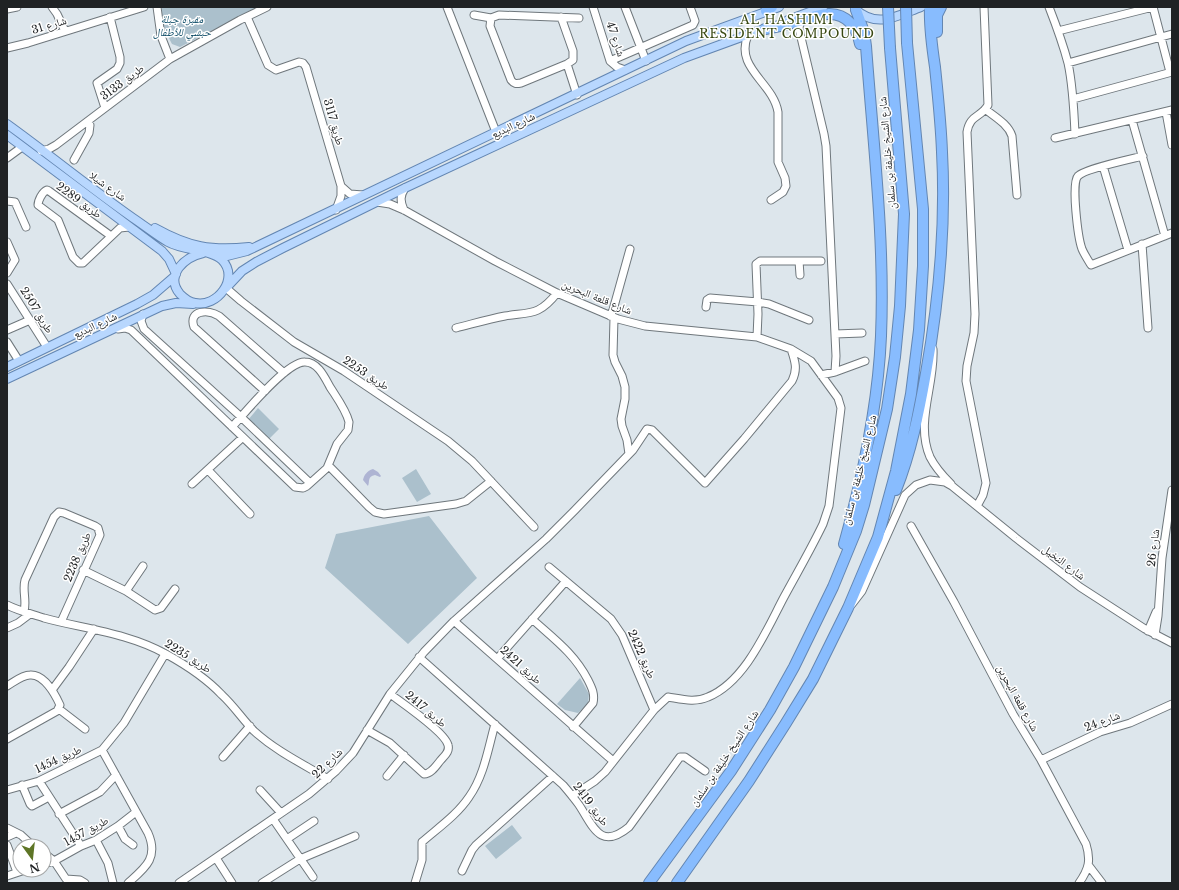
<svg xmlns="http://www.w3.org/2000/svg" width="1179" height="890" font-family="'Libre Baskerville','Noto Naskh Arabic',serif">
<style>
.green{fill:#abc0cc}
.water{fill:#aeb4d3}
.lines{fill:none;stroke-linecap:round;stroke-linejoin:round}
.minor-casing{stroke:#6f777c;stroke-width:9}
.major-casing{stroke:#6386b2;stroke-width:10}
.highway-casing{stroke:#6386b2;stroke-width:12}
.minor{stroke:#fff;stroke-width:7}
.major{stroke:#b8d7fe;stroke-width:8}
.highway{stroke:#88bcfe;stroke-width:10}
.highway-bridge-casing{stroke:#6386b2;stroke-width:12;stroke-linecap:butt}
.highway-bridge{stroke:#88bcfe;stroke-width:10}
.labels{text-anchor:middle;stroke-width:3;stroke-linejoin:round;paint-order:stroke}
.park-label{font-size:11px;font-style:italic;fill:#0f4d68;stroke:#fff}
.street-label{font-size:11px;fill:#1f2224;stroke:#fff}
.neighbourhood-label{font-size:12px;letter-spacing:1px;fill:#384811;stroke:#fff}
</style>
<rect width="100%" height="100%" fill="#dde6ec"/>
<path class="green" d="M162,7H255V9L180,47L172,44C166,32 160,21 162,7Z
M258,408L279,429L269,439L248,420Z
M416,469L431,494L417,502L402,478Z
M429,516L477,578L408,644L325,568L336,534Z
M580,678L589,694L588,704L578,713L565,710L557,704Z
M512,825L522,838L496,859L485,846Z"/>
<path class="water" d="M373,469L378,472L381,476L380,477L375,475C367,477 370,481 368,486L363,480C364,475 367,471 373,469Z"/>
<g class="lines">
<g class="minor-casing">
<path id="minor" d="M52,7L57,14L65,31
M157,7L161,36L170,59
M447,7L496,132
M593,7L610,61L617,67L625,70
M625,7L646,61
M1049,7C1056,25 1063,44 1068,63C1073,86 1074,110 1075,134
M1153,7L1170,72
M7,9L17,7
M474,15L491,18
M247,17L268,65L276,70L299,62L303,63L306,67L341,186L350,194L363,195
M561,17L573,51V60L567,64L521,83C516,84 514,84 511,80L490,26L491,18L499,15L579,18
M800,21L799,29L824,134L826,146L836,356L835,372
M1058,31L1153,7
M748,35C734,68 773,82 778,112V162L785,178L786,186L783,192L771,200
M7,48L28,43L144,7
M610,61L693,25L695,21L690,7
M1068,63L1172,34
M567,64L577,95
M1073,99L1172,72
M105,108L97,83L117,69L120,63V57L110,17
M985,109C995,117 1008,124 1012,136L1017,195
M1166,112L1172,145
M1132,120L1165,236
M1055,138L1172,110
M41,151L49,149L56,145L170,59L240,20L267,7
M1143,156C1131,159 1084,169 1078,176C1071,183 1078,238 1082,249C1084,254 1088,260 1091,265L1172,233
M7,158L22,147
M74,160L89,133L90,125L87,122
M1103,166L1128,250
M7,201L15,202L26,227
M377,202L390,204L404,210L495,261L557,293L618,319L645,326L757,337L791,349L811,361L838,398L841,408L829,506L823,524C811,549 797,573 784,597C766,631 745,682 708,697C695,703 681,699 668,697L654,710L605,772L595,781L572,796
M336,210L341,196V187
M404,210C400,201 400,196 405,188
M111,236L49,191L47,190C42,192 38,201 38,205L58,220L73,257L79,263H83L120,228L129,227
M7,242L15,260L7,273
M1142,244L1148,328
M799,261L800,275
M7,284L47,347
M226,288L241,301L294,342L344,371L448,441L472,461L534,527
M706,307L707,300L710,298L758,302L769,304L809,320
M143,314L141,321L144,329L240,416L310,483
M610,316L613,310L630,249
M614,318L613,355L615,362L622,376L625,387V399L621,419L622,426L627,440L629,454
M456,328C472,324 489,319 505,316C530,312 539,316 557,293
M118,329L125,328L131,330L295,487L303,488L307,486L327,468L337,444L348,430L349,422C346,410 337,398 330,387C325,378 318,362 305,362C287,361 245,413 232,427
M7,330L30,320
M835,334L862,333
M757,337L758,314L756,264L760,261H821
M7,342L19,361
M933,349C935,385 915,422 930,457C935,467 943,476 951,484
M821,375L835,372L865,361
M265,391L194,327C188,310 208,309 219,316L284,373
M329,466L369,507L375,512L384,514L456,504L466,501L491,481
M208,470L250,514
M192,484L242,438
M977,506L983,495L986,483L966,381L967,366L974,333L975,314L967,132C970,114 981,118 988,105L984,7
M911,526L954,602L1013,714L1041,760L1086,844C1091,860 1089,869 1079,883
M549,567L611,619L622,635L654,710
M83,570L126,591L155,610L161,608L175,589
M126,591L143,566
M852,604L862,591L905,495L916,485L930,480L945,482L952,486L1016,538L1080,587L1145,629L1172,643
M7,605C19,611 32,614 44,618C85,629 128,633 166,654C186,665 206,678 222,695C234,706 243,720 254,731C276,751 303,764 328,779
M24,611C27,601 22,590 25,580L54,517L59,512L64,513L95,526L98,528L100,535L61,622
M532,619C554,639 574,653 588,680C592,688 595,694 593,703L573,727
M454,621L613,761
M7,628L18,623L30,614
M1148,631L1156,612
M1155,635L1158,616L1162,558L1172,490
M419,657L563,785C569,792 574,798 579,805C593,826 600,851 629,827L680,757H685L705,771
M497,659L566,581
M7,686C14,682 22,675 30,675C44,674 55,694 60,705L57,711L7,739
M52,690L69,667L94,629
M59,709L85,729
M367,730L390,743L424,774C431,774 436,766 440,761C444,756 450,752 448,745C445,732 402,703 390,694
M102,750L148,833C159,858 145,868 128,883
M223,757L250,726
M1041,760L1100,732L1130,723L1172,704
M387,776L404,755
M39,781L81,846
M22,785L30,804L32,806L49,797
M7,790L39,781L102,750L124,723L165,654
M260,790L281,813
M59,814L100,792L116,775
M273,819L313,877
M118,826L125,839L133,845
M7,828L21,835L33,846
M7,837L16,833
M287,839L314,821
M96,840L108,863L113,883
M7,845L17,872
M44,853L54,861L66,879L80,880L85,883
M216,858L232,883
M44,864L54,861L81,846L96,840L118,826L136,812
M1089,866L1102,883
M462,871L472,850L476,845L553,776
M7,876L25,870
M179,883L309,794L336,771L353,753L390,694L424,652L454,621L546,539L575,510L633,450L647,429L652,430L705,483L744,439L792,381C798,369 795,361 791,349
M262,883L300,859L355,836
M415,883L422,860V842C438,828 457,815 469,797C484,776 488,749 495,724"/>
</g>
<g class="major-casing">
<path id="major" d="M855,9C877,29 897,16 921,7
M788,20L823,7
M7,124C50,155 90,188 133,218C145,226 156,235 168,242C184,251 211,249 222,260C240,278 217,308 195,303C189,302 184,298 180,294C164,275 185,257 203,253
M7,135L162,251L169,259L176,274
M155,228C189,247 211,251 249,247
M216,255L227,256L247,251L686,41L779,7
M226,288L242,271L256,262L283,248L405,188L684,58L769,27
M7,367L137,304L153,295L175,276
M7,379L162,306L176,303L193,304"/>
</g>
<g class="highway-casing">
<path id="highway" d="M766,11L772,7
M765,29C775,27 786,25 795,22C806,20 817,14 828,14C847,13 857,28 860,44
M937,32V15L941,7
M896,490C911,452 919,413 926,373C939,300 946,226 942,152C941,124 938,96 935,67C932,47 929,27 930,7
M844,544C863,476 878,407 881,336C885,240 873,142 866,46L864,32L856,10
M649,883L731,771L770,710L794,667L833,587L856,531L864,505L887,409L895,357L900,306L904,214L890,48
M677,883L749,781L786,723L813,679L848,608L878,537L896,471L911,394L919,330L923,266V209L907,43"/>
</g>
<use href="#minor" class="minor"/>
<use href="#major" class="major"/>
<use href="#highway" class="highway"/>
<g class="highway-bridge-casing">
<path id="highway-bridge" d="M888,7L890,48
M906,7L907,43"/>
</g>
<use href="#highway-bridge" class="highway-bridge"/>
</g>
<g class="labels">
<g class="park-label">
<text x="182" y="23">مقبرة جبلة<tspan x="182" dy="13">حبشي للأطفال</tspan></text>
</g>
<g class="street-label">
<text transform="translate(49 25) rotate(-17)" y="4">شارع 31</text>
<text transform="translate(616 39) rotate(71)" y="4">شارع 47</text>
<text transform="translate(122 82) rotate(-37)" y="4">طريق 3133</text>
<text transform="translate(334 122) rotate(74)" y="4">طريق 3117</text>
<text transform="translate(513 125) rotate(-25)" y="4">شارع البديع</text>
<text transform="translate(887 153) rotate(-95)" y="4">شارع الشيخ خليفة بن سلمان</text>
<text transform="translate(108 186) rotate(36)" y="4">شارع شيلا</text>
<text transform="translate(79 200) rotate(36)" y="4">طريق 2289</text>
<text transform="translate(597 297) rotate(22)" y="4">شارع قلعة البحرين</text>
<text transform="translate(37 310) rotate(58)" y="4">طريق 2507</text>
<text transform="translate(95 325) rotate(-25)" y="4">شارع البديع</text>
<text transform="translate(366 373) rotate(33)" y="4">طريق 2253</text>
<text transform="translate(859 470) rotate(-76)" y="4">شارع الشيخ خليفة بن سلمان</text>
<text transform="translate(1153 548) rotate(-83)" y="4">شارع 26</text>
<text transform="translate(77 557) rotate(-67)" y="4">طريق 2238</text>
<text transform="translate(1064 562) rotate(37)" y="4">شارع النخيل</text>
<text transform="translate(642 654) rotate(66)" y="4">طريق 2422</text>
<text transform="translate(188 656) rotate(32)" y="4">طريق 2235</text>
<text transform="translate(521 665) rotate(42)" y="4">طريق 2421</text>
<text transform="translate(1018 698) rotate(61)" y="4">شارع قلعة البحرين</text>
<text transform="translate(426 709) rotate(40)" y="4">طريق 2417</text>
<text transform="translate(1102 721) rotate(-21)" y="4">شارع 24</text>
<text transform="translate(724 758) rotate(-56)" y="4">شارع الشيخ خليفة بن سلمان</text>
<text transform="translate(58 759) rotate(-25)" y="4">طريق 1454</text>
<text transform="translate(327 763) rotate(-45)" y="4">شارع 22</text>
<text transform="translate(591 804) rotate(53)" y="4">طريق 2419</text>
<text transform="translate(86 831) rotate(-29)" y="4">طريق 1457</text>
</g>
<g class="neighbourhood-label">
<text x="787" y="24">AL HASHIMI<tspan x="787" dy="14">RESIDENT COMPOUND</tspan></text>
</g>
</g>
<rect width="1179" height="890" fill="none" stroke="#1f2224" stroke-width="16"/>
<g transform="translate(32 858) rotate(165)"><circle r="19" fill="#ffffff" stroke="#a5a7a7"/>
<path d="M0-3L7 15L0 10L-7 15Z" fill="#5e7526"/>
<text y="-6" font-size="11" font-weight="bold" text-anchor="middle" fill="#1f2224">N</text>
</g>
</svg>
